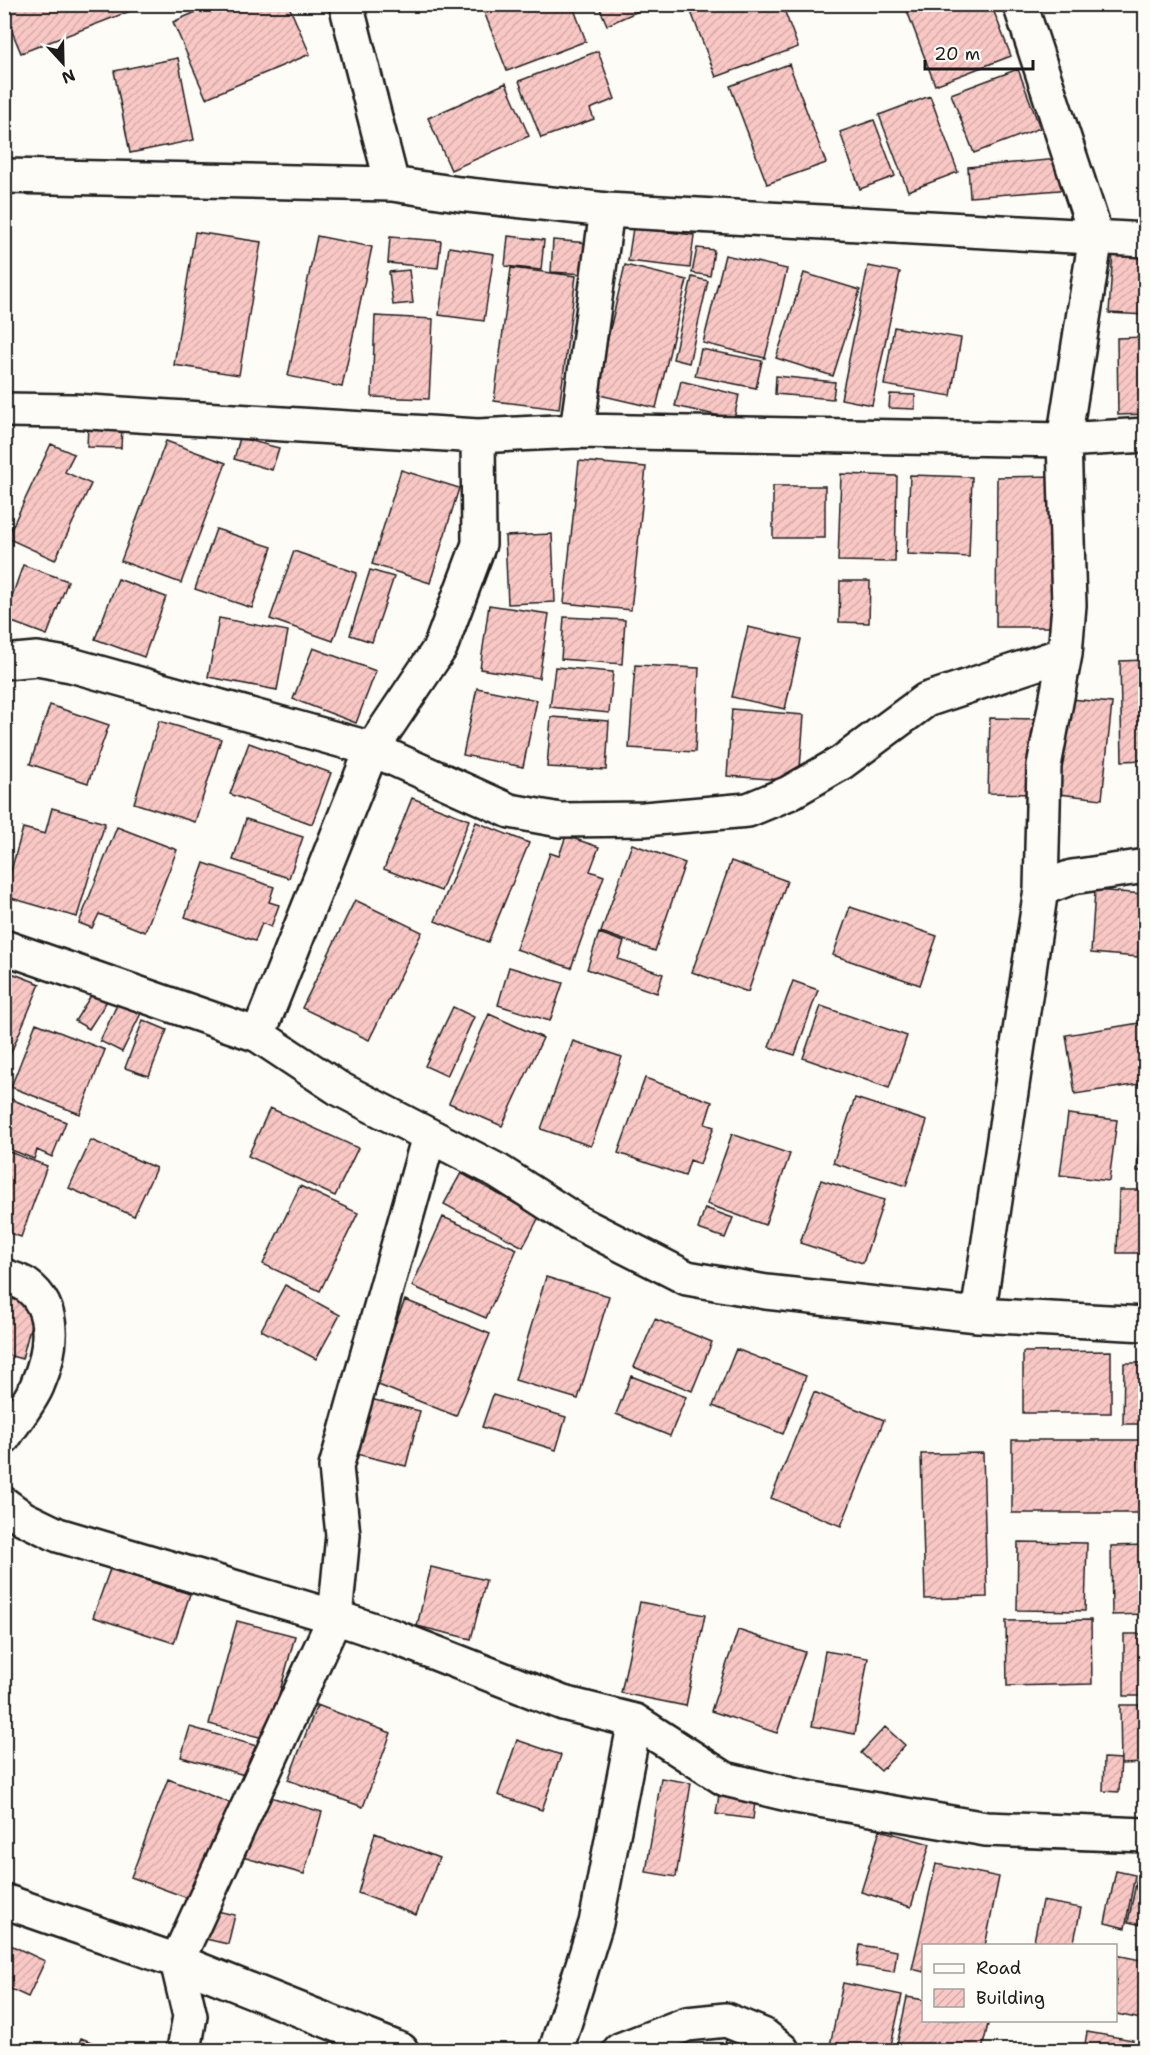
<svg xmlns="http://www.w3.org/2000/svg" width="1150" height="2055" font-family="'Shantell Sans',sans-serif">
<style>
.building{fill:url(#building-hatch);stroke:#1c1c1c;stroke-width:1.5}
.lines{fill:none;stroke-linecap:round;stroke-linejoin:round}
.minor-casing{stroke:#1c1c1c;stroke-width:38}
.minor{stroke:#fdfcf7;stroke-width:33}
</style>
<defs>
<pattern id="building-hatch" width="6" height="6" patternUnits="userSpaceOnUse" patternTransform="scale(1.5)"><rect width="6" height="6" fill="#f9c8c5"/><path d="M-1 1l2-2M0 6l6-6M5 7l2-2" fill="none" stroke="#d5aba9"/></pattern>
</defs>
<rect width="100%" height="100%" fill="#fdfcf7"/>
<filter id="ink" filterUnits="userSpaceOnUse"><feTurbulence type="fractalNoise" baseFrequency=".0167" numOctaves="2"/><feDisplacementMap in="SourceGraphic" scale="12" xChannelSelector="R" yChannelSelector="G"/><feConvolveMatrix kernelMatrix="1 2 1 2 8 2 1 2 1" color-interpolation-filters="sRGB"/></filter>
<g filter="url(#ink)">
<path class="building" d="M4,4H146V5L21,53L4,12Z
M214,4H288L310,54L206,98L173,22Z
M481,4H572L586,41L507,71Z
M598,4H654L607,25Z
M702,4H782L798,47L716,77L690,9Z
M914,4H991L1011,56L935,85L906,8Z
M598,51L615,99L590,109L594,119L541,138L519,81Z
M178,58L194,140L130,153L114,71Z
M789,64L826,163L767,184L730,86Z
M1018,69L1040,128L974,153L951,94Z
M506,83L529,136L451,170L428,118Z
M930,96L958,172L908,191L879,115Z
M874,120L895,176L860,189L840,132Z
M1070,158L1072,189L970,197L968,167Z
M633,228L694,235L690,268L628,261Z
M195,232L261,242L239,375L174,365Z
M317,236L372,247L342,387L288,376Z
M508,236L544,240L541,270L505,266Z
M390,237L441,241L438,268L388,263Z
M553,240L589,243L586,274L551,272Z
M449,247L494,254L484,321L439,315Z
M697,248L714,250L710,276L692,273Z
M1113,250L1146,251V315L1109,313Z
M725,255L787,269L765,358L703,343Z
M625,265L687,280L656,408L595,394Z
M868,266L900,272L872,405L841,399Z
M511,268L576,276L559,409L494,401Z
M409,270L413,303L393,305L389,272Z
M804,273L860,290L833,376L776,358Z
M692,277L708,281L689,363L673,359Z
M375,316L433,319L429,399L372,397Z
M894,327L961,338L951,396L884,385Z
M1146,337V414L1118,415L1117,338Z
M701,349L762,361L756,388L695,376Z
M776,376L835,382L833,399L775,394Z
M681,381L739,395L734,419L675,406Z
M890,394L915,395V409L889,408Z
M88,425L122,426L121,448L87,447Z
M240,438L279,448L272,470L234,459Z
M166,441L226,463L181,583L121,561Z
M51,444L74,454L65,472L91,484L55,560L7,538Z
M579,461L646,467L631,610L564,603Z
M401,470L459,488L430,583L372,564Z
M841,474L897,476L895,562L838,561Z
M910,475L972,477L969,557L907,554Z
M1061,476L1060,627H996L997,477Z
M773,486H825V538H773Z
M216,529L272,547L252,608L195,589Z
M552,534L555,602L508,604L505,536Z
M294,551L357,573L333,641L270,619Z
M23,565L68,581L47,635L4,619Z
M370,570L394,577L372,642L350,635Z
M118,579L166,597L144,657L95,639Z
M840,581H870L869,623L839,622Z
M489,605L549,614L539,678L480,669Z
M564,617L625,620L622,664L561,659Z
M219,618L288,631L277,690L208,677Z
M748,627L801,639L785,709L732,697Z
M313,648L376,671L356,723L293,699Z
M1146,660V760L1122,761L1120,661Z
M635,665L699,668L695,752L629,748Z
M555,667L613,672L609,713L550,707Z
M477,688L537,700L523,767L463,755Z
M1060,698L1112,703L1102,799L1050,793Z
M50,705L109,725L88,783L30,764Z
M732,709L804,715L799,781L727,776Z
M551,717L609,721L606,770L547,767Z
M990,718L1039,719L1037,794L988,793Z
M159,721L221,739L195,822L134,803Z
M249,743L331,773L312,824L230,794Z
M412,798L469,820L441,891L384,869Z
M52,808L105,823L77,917L4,896L23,828L45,834Z
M246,819L303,837L289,878L233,860Z
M476,822L529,843L488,942L435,921Z
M117,827L177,850L145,932L99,914L92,928L79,923Z
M566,836L599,847L590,871L604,876L571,968L516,949L550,853L559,856Z
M632,844L685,863L655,951L601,932Z
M731,861L787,881L748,992L692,972Z
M204,863L274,887L269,902L279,905L271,927L262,923L255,941L185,917Z
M1095,890L1143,894L1138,957L1091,953Z
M355,900L422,932L369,1040L302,1008Z
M850,907L937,936L920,985L833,955Z
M599,933L624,942L618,959L663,974L657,993L587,969Z
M509,967L563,983L550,1021L498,1005Z
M4,970L40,984L4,1069Z
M793,981L818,990L795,1055L769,1047Z
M93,992L107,1001L89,1029L75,1021Z
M123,992L146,1003L122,1052L100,1041Z
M821,1006L907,1036L889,1088L803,1058Z
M453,1007L474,1017L447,1076L425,1066Z
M489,1014L543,1038L502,1126L449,1103Z
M143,1020L167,1030L149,1076L125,1068Z
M1146,1022V1083L1075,1094L1066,1035Z
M36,1023L105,1050L80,1114L11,1087Z
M573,1041L622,1057L591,1146L541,1129Z
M645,1078L712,1102L705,1124L714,1127L700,1164L690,1160L685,1176L618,1153Z
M4,1096L66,1122L52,1157L37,1150L34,1159L4,1147Z
M855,1098L927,1121L906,1186L833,1163Z
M270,1108L358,1148L335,1196L248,1156Z
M1068,1114L1117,1120L1109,1181L1060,1175Z
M1140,1114H1146V1171H1137Z
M732,1134L790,1154L765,1225L707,1204Z
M91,1140L156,1168L134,1216L69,1188Z
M4,1150L47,1166L21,1237L4,1231Z
M461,1173L539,1217L523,1247L444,1204Z
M821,1180L884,1200L863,1263L800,1243Z
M300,1186L358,1213L320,1291L263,1264Z
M1119,1190H1146V1253H1117Z
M705,1208L733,1218L725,1238L698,1229Z
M443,1217L517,1249L486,1318L412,1286Z
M546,1277L609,1296L578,1399L515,1380Z
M285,1285L340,1315L316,1359L261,1330Z
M4,1297L36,1305L22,1359L4,1354Z
M405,1300L490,1334L456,1416L371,1382Z
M655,1319L712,1342L692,1391L634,1367Z
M736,1349L806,1376L783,1434L713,1406Z
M1111,1351V1413H1023V1352Z
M1124,1363H1146V1424H1123Z
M631,1376L686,1397L670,1436L616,1414Z
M814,1392L884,1420L841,1526L771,1498Z
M493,1395L566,1417L556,1450L482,1427Z
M362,1397L420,1411L406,1466L348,1452Z
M1012,1440H1146V1513H1012Z
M983,1453L987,1597L925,1599L921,1454Z
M1018,1542L1087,1543L1085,1611L1017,1610Z
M1146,1545V1614L1112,1615L1111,1546Z
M431,1567L486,1580L471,1639L417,1626Z
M110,1569L190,1594L174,1643L93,1617Z
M640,1602L705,1615L686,1706L621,1693Z
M1091,1620L1092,1684L1007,1686L1006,1621Z
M237,1621L295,1636L267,1739L209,1724Z
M738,1630L805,1652L777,1733L711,1711Z
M1124,1634H1146V1696H1124Z
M825,1651L868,1658L855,1734L812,1726Z
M317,1705L391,1733L363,1807L288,1780Z
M1120,1705H1146V1763L1121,1764Z
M190,1727L264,1748L255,1778L181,1757Z
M885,1727L905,1745L881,1771L861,1753Z
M517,1740L561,1755L542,1810L498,1795Z
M1104,1758L1121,1759L1119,1792L1103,1791Z
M661,1778L691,1783L676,1877L646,1872Z
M168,1779L230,1803L193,1900L131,1877Z
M720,1788L756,1793L753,1819L716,1814Z
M260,1794L322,1812L304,1874L242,1857Z
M880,1830L930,1844L911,1907L861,1892Z
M375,1833L439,1858L416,1915L358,1893Z
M936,1864L999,1877L985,1946H924V1972L912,1969Z
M1139,1869L1146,1871V1926L1128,1922Z
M1116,1871L1135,1875L1125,1928L1105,1923Z
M1042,1901L1081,1908L1073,1946H1033Z
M208,1909L235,1915L228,1944L201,1938Z
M4,1942L45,1961L28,1997L4,1986Z
M860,1945L897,1951L894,1972L857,1966Z
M1116,1955L1146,1961V2020L1116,2014Z
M843,1983L902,1995L890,2050H829Z
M907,1997L924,2000V2020H989L982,2050H896Z
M1087,2032L1133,2040L1131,2050H1084Z
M81,2038L101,2046L99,2050H76Z
M726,2040L771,2050H723Z"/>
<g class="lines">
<g class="minor-casing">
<path id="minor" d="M346,4L392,184
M4,176L392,184L459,194L607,210L1146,240
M4,410L73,411L478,436L577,431L1064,440L1146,435
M577,431L607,210
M4,662L37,659L71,665L372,749L510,811L560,820L644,819L748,810L789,793L841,763L926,700L1065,654
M1041,889L1072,877L1146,866
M4,947L258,1035L338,1088L498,1171L579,1223L687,1278L766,1292L978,1315L1146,1324
M258,1035L372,749L440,648L479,544L478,436
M4,1276C11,1279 20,1281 26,1285C59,1308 51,1354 37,1386C29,1404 15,1420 4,1437
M978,1315L1041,889L1044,766L1065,654L1069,605L1064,440L1096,236L1020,4
M4,1504L23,1518L58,1535L335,1617L397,1638L563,1703L635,1721L725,1779L796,1796L986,1829L1146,1835
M4,1901L177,1961L401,2050
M184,2050L190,2016L177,1961L335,1617L343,1535L336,1467L429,1136
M556,2050L596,1923L635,1721
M620,2050L687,2024L726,2020L763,2035L782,2050"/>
</g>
<use href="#minor" class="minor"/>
</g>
</g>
<rect width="1150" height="2055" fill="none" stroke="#fdfcf7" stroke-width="24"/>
<rect x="12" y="12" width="1126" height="2031" fill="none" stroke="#1c1c1c" stroke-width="2" filter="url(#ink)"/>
<rect x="922" y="1944" width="195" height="78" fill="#fdfcf7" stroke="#a3a29f" stroke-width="1.5"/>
<rect x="934" y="1964" width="30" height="9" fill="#fdfcf7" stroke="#a3a29f" stroke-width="1.5"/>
<text x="976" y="1974" font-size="18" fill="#1c1c1c">Road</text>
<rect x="934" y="1989" width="30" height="18" fill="url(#building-hatch)" stroke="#a3a29f" stroke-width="1.5"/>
<text x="976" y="2004" font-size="18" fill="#1c1c1c">Building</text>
<g transform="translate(63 63) rotate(158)" stroke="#fdfcf7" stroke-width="4.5" paint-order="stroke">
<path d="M0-4.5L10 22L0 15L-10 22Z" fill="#1c1c1c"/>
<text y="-9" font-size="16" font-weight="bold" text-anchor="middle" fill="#1c1c1c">N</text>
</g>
<path d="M925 60v9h108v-9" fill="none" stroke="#1c1c1c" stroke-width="3"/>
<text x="934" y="60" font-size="18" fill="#1c1c1c" stroke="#fdfcf7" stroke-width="4.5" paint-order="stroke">20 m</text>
</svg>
